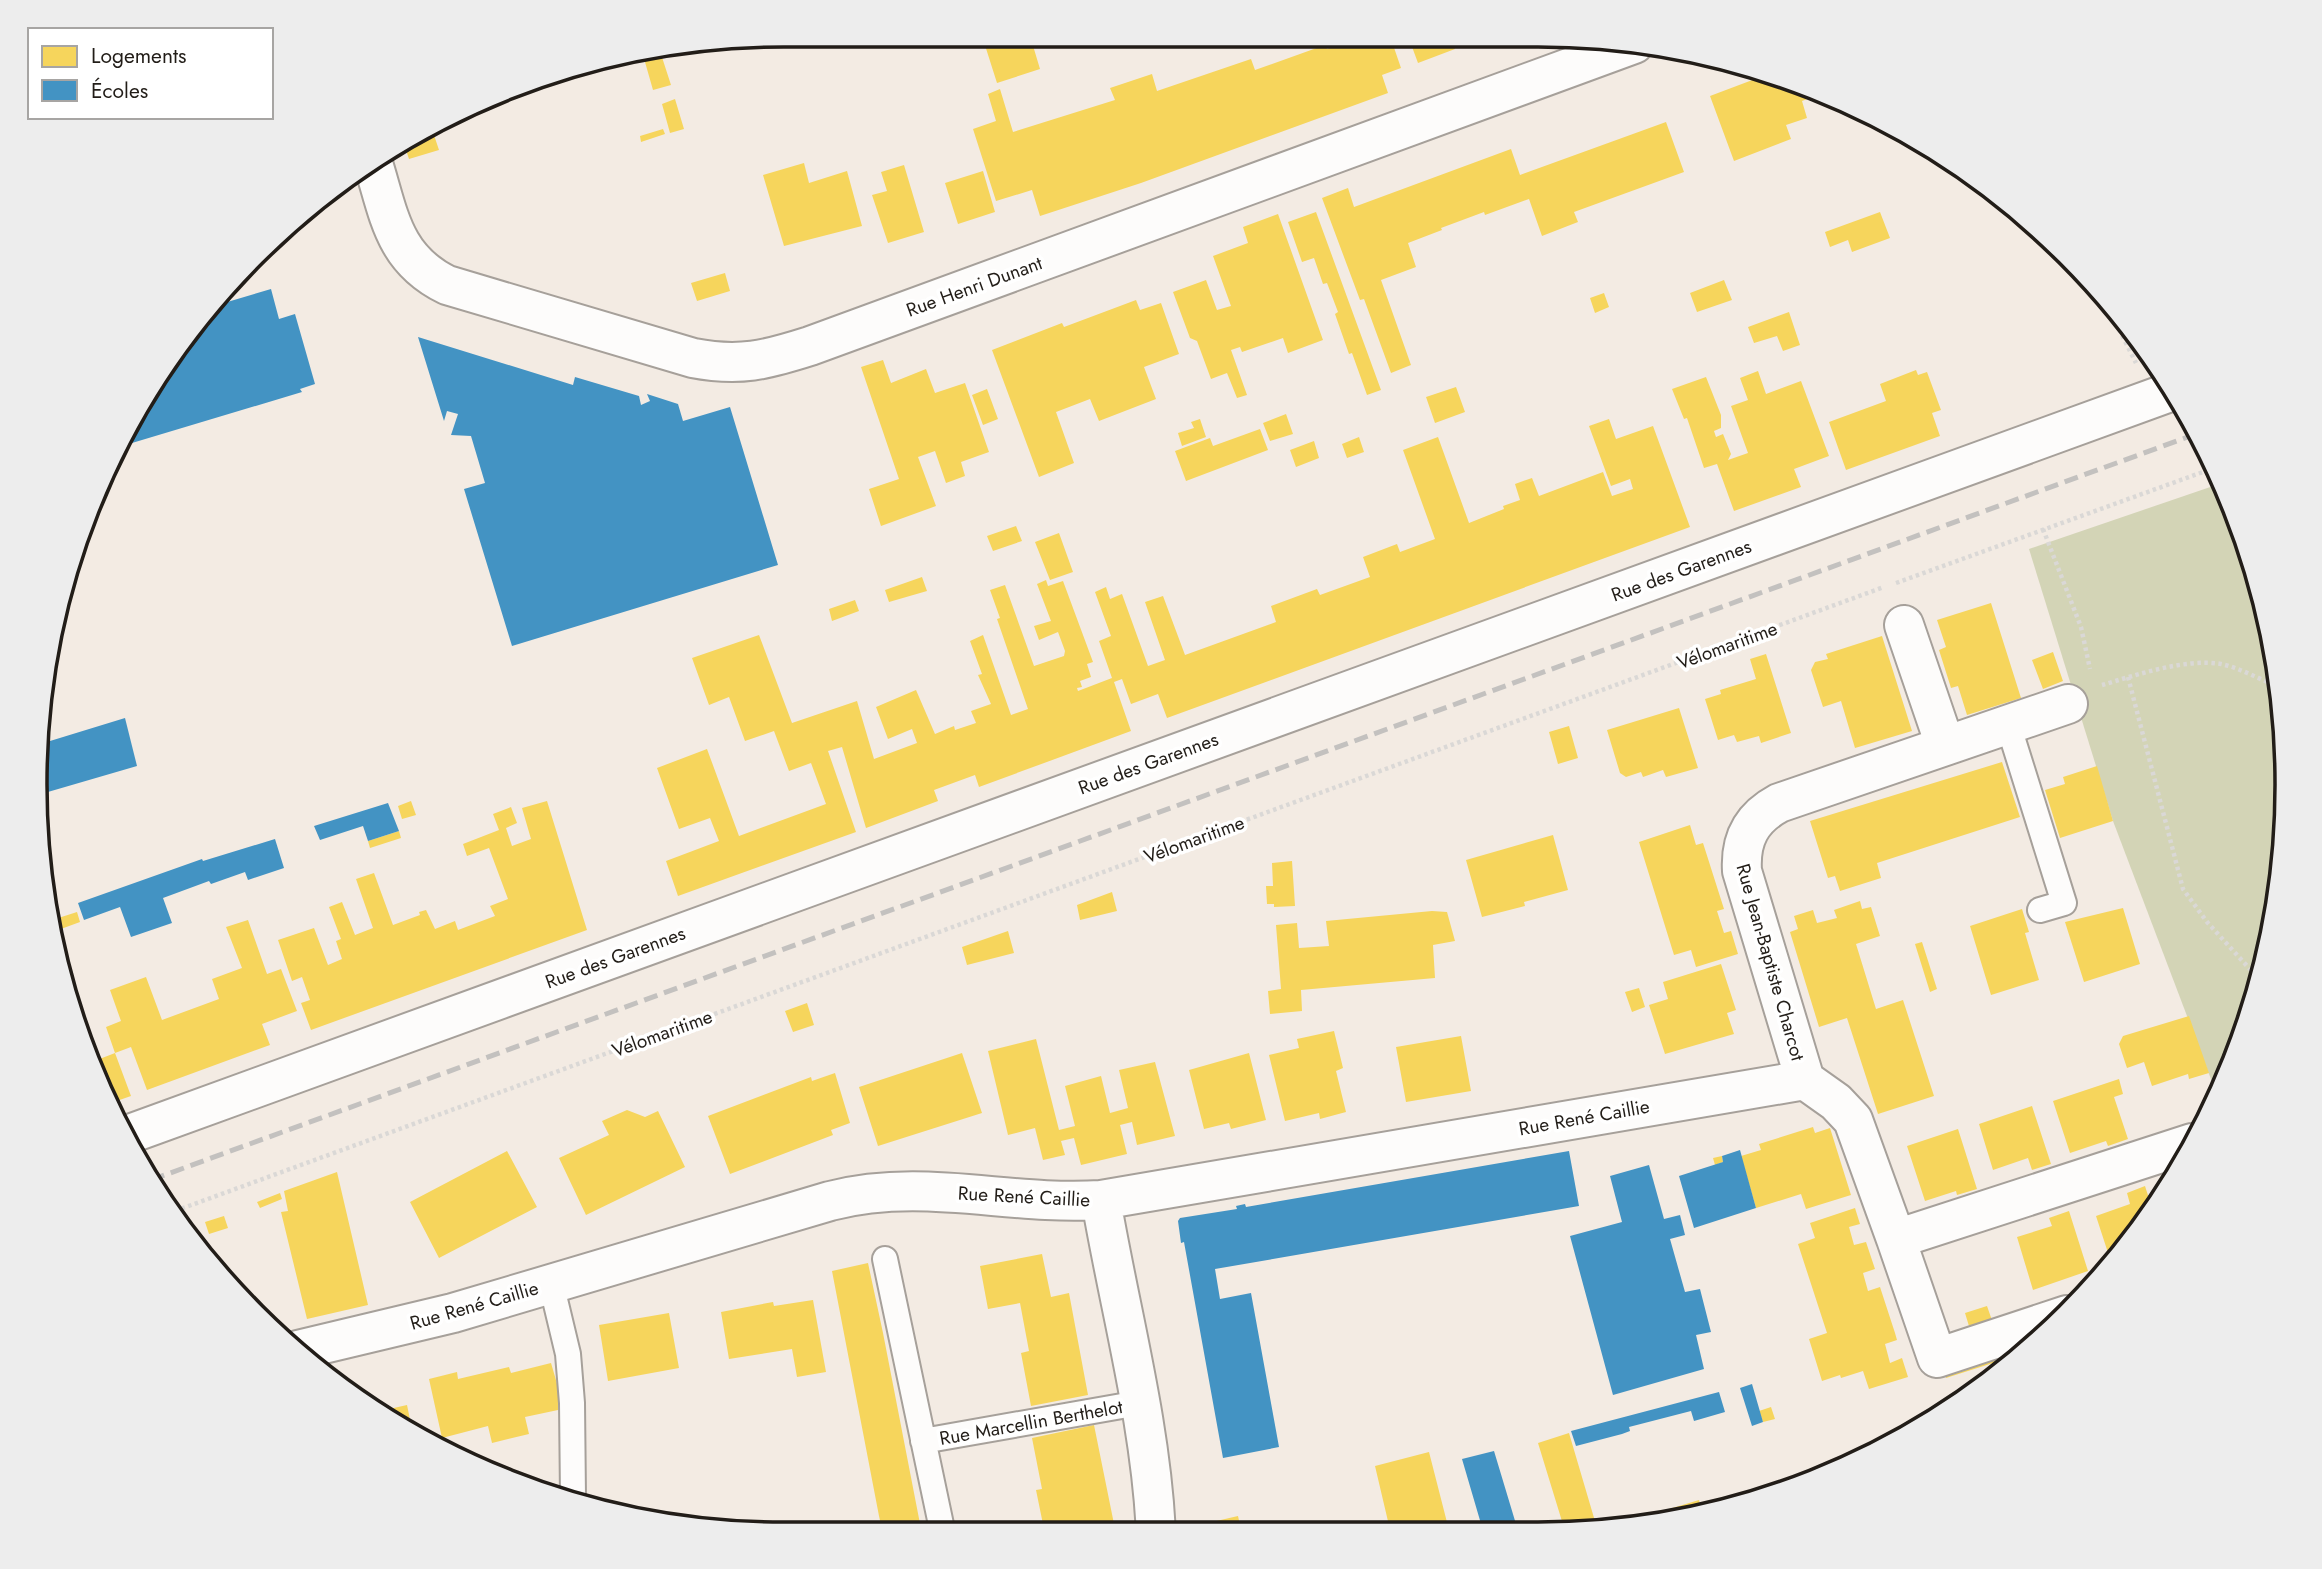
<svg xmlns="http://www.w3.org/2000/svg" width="2322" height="1569" font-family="Jost,sans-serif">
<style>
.green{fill:#d3d4b6}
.homes{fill:#f6d55c}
.schools{fill:#4393c3}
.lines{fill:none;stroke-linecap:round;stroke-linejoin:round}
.service-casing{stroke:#a6a09a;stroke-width:28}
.minor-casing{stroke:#a6a09a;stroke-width:42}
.path{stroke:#dad8d6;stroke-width:4.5;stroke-dasharray:3.5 3.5;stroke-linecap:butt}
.service{stroke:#fdfcfb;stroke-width:24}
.minor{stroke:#fdfcfb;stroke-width:38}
.rail{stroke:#c3c1bf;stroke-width:5;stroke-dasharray:14 7;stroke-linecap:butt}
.labels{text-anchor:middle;stroke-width:7;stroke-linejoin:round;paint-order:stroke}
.street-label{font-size:19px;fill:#221d18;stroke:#fff}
.rim{fill:none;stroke:#221d18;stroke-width:3.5}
</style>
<rect width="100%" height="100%" fill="#f3ebe3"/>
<path class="green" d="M2222,483L2230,497L2273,638L2287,784L2273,930L2230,1071L2217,1095L2113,821L2029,549Z"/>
<path class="homes" d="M1350,36H1390L1401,68L1382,75L1388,93L1141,183L1040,216L1032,190L996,201L973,129L996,121L988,94L1000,89L1013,132L1115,100L1110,88L1152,74L1157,91L1251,59L1255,70L1325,45L1327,49L1352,40Z
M1408,36H1451L1455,49L1418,63Z
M983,39H1031L1040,69L997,83Z
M659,48L671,85L653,90L643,55L618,62L616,58Z
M1763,76L1818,95L1802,101L1807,118L1786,125L1791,139L1734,161L1710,96Z
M675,99L684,129L670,133L662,104Z
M1666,122L1684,172L1574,212L1578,222L1542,236L1529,199L1485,215L1484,212L1441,228L1442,230L1408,243L1416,267L1381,280L1411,365L1391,373L1364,299L1360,300L1322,198L1348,188L1354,207L1511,149L1520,175Z
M663,129L665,134L641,142L640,136Z
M434,135L439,150L409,159L404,144Z
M804,163L809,183L847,171L862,226L784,246L763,175Z
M904,165L924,232L888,243L872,195L887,191L881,172Z
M983,171L995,212L958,224L945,183Z
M1316,212L1381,390L1367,395L1352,353L1349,354L1335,314L1338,312L1327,283L1323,284L1314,258L1302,262L1288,222Z
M1880,212L1890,238L1852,252L1848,240L1830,247L1825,232Z
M1278,214L1323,340L1288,353L1283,338L1242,352L1240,347L1231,350L1247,395L1237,398L1227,373L1211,379L1197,341L1190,338L1173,292L1206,280L1217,310L1231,306L1213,256L1248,243L1243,227Z
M725,273L730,291L697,301L691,283Z
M1724,280L1732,300L1697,312L1690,293Z
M1604,293L1609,307L1595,313L1590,298Z
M1136,300L1140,310L1161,303L1179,354L1144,367L1156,399L1099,421L1090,399L1056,412L1074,463L1039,477L992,350L1062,323L1064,327Z
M1789,312L1800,345L1783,351L1777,336L1754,343L1748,327Z
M883,360L891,383L926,369L935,393L965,383L989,452L961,462L965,476L946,483L935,451L918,457L936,506L881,526L869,489L899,479L861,367Z
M1916,370L1918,375L1927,372L1941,410L1932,413L1940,436L1846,470L1829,422L1886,401L1880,384Z
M1758,371L1766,394L1801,381L1829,456L1794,469L1801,487L1734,511L1717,464L1704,468L1687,418L1684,419L1672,389L1706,377L1721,415V428L1714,431L1716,437L1723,434L1731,454L1728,460L1748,453L1731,406L1748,400L1740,378Z
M1456,387L1465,412L1435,423L1426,397Z
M987,389L998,419L983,425L972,395Z
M1286,414L1293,434L1270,441L1263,423Z
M1200,419L1206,437L1182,446L1178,433L1194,428L1191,422Z
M1609,419L1616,439L1653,426L1690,527L1167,718L1158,694L1131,704L1122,679L1114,682L1131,731L979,787L975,775L934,790L938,801L866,828L842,747L828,751L856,832L678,896L666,861L719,841L710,818L679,829L657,768L707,749L739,836L826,804L811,763L789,771L774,731L745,741L729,697L709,705L692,658L759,635L792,723L857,701L874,759L917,743L912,729L888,739L876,707L916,690L935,734L954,726L955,730L976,723L971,711L991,704L978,675L982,674L970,641L983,635L1011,715L1028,709L997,619L1000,618L990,590L1005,585L1034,666L1064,656L1065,651L1058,632L1039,640L1034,626L1051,621L1037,584L1046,580L1048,586L1063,581L1093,662L1087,664L1091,677L1080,681L1082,687L1077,688L1078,691L1112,678L1099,641L1111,636L1095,592L1106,587L1110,599L1122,594L1148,666L1165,660L1145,602L1163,596L1185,655L1276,622L1271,606L1317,589L1320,595L1370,577L1363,557L1397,544L1400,552L1435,539L1403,450L1438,437L1469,523L1504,509L1503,506L1520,500L1515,484L1532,478L1539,496L1603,472L1612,496L1633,489L1630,479L1611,486L1589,426Z
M1260,429L1268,450L1186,481L1175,451L1210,438L1213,446Z
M1359,437L1364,452L1347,458L1342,444Z
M1314,441L1319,458L1296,467L1290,450Z
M1016,526L1022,541L993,551L987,536Z
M1059,533L1073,572L1050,580L1035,542Z
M922,577L927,591L889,602L885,590Z
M855,600L859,611L832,621L829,609Z
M1991,603L2021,698L1967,715L1958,686L1951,688L1939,650L1946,647L1937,620Z
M1882,636L1912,731L1855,748L1841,701L1823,707L1811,670L1815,662L1828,659L1826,654Z
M2053,652L2063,681L2043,689L2032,660Z
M1766,654L1791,733L1761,743L1759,736L1737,742L1734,735L1718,740L1705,699L1721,694L1720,690L1756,679L1750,659Z
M1679,708L1698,768L1666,777L1663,770L1643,777L1641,772L1626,777L1620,773L1607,730Z
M1569,726L1578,758L1558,764L1549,732Z
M2002,762L2020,817L1877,863L1881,878L1840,891L1835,876L1828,878L1810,821Z
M2097,766L2113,821L2060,838L2045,790L2065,784L2063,777Z
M411,801L416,815L402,819L398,806Z
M547,801L587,930L311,1030L301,1003L310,1000L302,977L292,981L278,940L314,928L328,965L342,959L336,941L341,939L329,907L342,902L355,935L373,928L356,879L374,873L393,925L420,915L419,912L426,910L435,929L455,921L458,930L495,916L490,906L508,899L489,848L467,856L463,844L499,830L493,814L511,807L517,823L506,828L512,846L531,839L522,808Z
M1690,825L1696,845L1703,843L1724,909L1717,911L1724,933L1731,931L1738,954L1696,967L1691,950L1674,955L1639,842Z
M399,831L401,838L370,848L368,841Z
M1553,835L1568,890L1524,902L1525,906L1482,917L1466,860Z
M1292,861L1295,906L1274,907V904H1267L1266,886H1273L1272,863Z
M1112,892L1117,911L1080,920L1077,905Z
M1860,901L1862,909L1871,907L1880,936L1856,944L1876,1009L1903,1000L1934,1096L1878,1114L1847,1018L1819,1027L1790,932L1798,929L1794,916L1813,910L1817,923L1837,918L1834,910Z
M2123,908L2140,964L2084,982L2065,922Z
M2022,909L2029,932L2025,933L2039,980L1991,995L1970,926Z
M1432,911L1447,912L1455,941L1433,945L1435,978L1301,990L1302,1011L1270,1014L1268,991L1281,989L1276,925L1297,923L1299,948L1329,946L1326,921Z
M77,912L80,922L50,933L49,921Z
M248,920L267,974L281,969L297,1011L262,1024L270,1045L147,1090L131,1047L115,1053L106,1027L121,1021L110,990L146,977L162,1020L219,999L212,979L242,968L226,927Z
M1008,931L1014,953L967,965L962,947Z
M1922,942L1937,989L1930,992L1915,944Z
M1721,964L1736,1010L1727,1013L1734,1034L1665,1054L1649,1005L1668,999L1663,982Z
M1639,988L1645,1007L1632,1012L1625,992Z
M807,1003L814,1025L793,1032L785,1011Z
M2189,1016L2209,1073L2189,1079L2188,1074L2152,1086L2144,1062L2127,1068L2119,1044L2123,1036Z
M1334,1031L1343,1068L1336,1071L1346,1112L1320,1119L1319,1113L1285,1121L1269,1055L1299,1048L1297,1039Z
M87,1033L97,1060L115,1053L131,1096L108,1104L92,1071L81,1036Z
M1461,1036L1471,1091L1406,1102L1396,1047Z
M1036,1039L1059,1130L1075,1126L1065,1086L1101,1076L1110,1113L1128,1108L1119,1070L1155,1062L1175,1136L1137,1145L1132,1122L1120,1125L1127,1154L1081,1165L1074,1138L1061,1141L1065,1155L1043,1160L1035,1128L1008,1135L988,1051Z
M962,1053L982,1113L878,1146L859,1087Z
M1249,1053L1266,1120L1231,1129L1229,1123L1204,1129L1189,1070Z
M835,1073L850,1123L831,1130L833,1135L730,1174L708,1116L811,1077L812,1081Z
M2119,1079L2123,1094L2114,1097L2128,1139L2108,1146L2106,1141L2070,1153L2053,1101Z
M2032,1106L2051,1164L2032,1170L2028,1158L1993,1170L1979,1124Z
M627,1110L645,1117L658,1111L685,1167L586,1215L559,1158L609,1135L602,1121Z
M1813,1127L1815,1133L1830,1128L1851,1195L1806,1209L1801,1194L1756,1208L1741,1156L1761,1150L1759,1144Z
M1958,1129L1977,1189L1957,1195L1956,1191L1925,1201L1907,1146Z
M507,1151L537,1207L439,1258L410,1202Z
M1722,1156L1723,1162L1715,1165L1713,1158Z
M337,1172L368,1305L307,1319L281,1212L288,1211L284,1191Z
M2145,1186L2153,1211L2111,1262L2096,1216L2130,1204L2127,1193Z
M280,1193L282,1199L260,1208L257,1202Z
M1855,1208L1860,1224L1849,1227L1854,1245L1866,1242L1875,1269L1863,1273L1868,1291L1880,1287L1895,1333L1897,1340L1885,1344L1890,1363L1902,1358L1908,1377L1869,1389L1863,1371L1841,1378L1840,1375L1822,1381L1809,1339L1827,1333L1798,1244L1815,1238L1810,1223Z
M2069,1211L2088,1271L2033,1290L2017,1237L2052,1226L2049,1218Z
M224,1216L228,1228L209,1234L205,1222Z
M1042,1254L1051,1297L1069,1293L1088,1395L1031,1406L1021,1353L1029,1351L1020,1303L988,1309L980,1266Z
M868,1263L883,1333L922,1534H883L879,1516L832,1271Z
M813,1300L826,1372L797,1377L792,1349L729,1359L721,1312L773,1302L774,1306Z
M1987,1306L1995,1329L1972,1336L1965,1313Z
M669,1313L679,1368L608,1381L599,1325Z
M2033,1343L2018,1355L1946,1378L1942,1366Z
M551,1363L558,1387V1410L525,1417L529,1434L492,1443L488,1426L442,1438L429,1379L457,1372L458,1379L509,1367L511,1373Z
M407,1405L413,1434L376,1412Z
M1771,1407L1775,1419L1763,1422L1759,1411Z
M1094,1425L1114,1524L1106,1525L1108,1534H1045L1036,1490L1042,1489L1032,1438Z
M1569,1433L1597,1528L1565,1531L1538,1443Z
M1429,1452L1450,1534H1391L1375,1466Z
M1699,1500L1703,1514L1684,1520L1658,1522L1656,1513Z
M1238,1516L1242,1534H1187L1186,1528Z"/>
<path class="schools" d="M271,289L279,319L295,314L315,384L300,389L302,392L122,446L190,328L207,308Z
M418,337L573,385L575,377L639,396L641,405L650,401L647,394L678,404L683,421L730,407L778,565L512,646L464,489L485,483L471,436L451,435L458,414L447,411L444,421Z
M125,718L137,766L41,794L37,745Z
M388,803L399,831L368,841L363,826L320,840L314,826Z
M275,839L284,868L248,880L245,872L211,884L209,881L163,898L172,923L131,937L120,907L84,920L78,903L202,859L203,861Z
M1740,1150L1756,1208L1694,1228L1679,1176L1723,1162L1722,1156Z
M1569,1151L1579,1206L1215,1269L1220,1299L1251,1293L1279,1447L1223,1458L1184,1242L1181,1243L1178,1221L1180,1218L1237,1209L1236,1206L1245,1204L1246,1207Z
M1649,1165L1664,1219L1680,1215L1685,1235L1670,1239L1685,1292L1700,1289L1711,1332L1696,1335L1704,1369L1613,1395L1570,1236L1622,1222L1610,1176Z
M1752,1384L1763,1422L1752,1426L1740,1388Z
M1719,1392L1725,1412L1694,1421L1691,1411L1629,1427L1630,1431L1622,1434L1576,1446L1571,1431Z
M1494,1451L1519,1534H1484L1462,1459Z"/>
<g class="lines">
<g class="service-casing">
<path id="service" d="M2008,724L2064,903L2040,910
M885,1259L943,1534
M551,1283L568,1354L572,1403L573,1497
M923,1441L1139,1403"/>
</g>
<g class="minor-casing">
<path id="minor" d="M372,160C389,213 392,258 447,285L693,358C740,367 766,360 810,346L1634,44
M1904,625L1945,745
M2068,704L1779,803C1751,818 1740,839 1742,871L1805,1080L1836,1102L1853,1120L1896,1239L2192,1143
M124,1136L2173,391
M1101,1200C1120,1311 1151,1422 1156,1534
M1896,1239L1937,1358L2067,1315
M298,1350L453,1313L830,1201C924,1177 1008,1206 1101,1200L1805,1080"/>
</g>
<path class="path" d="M2103,298L2136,363
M2043,529L2081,627L2090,669
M1896,583L2214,468
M2128,677L2183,889L2207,922L2258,978
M2102,685C2136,675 2186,658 2221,664C2240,668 2259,679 2277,686
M175,1211L1884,587"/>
<use href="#service" class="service"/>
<use href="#minor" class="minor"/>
<path class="rail" d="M151,1180L2196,434"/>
</g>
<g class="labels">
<g class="street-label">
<text transform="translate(974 286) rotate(-20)" y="7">Rue Henri Dunant</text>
<text transform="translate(1681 570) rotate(-20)" y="7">Rue des Garennes</text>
<text transform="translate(1727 645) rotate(-20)" y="7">Vélomaritime</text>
<text transform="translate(1148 763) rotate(-20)" y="7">Rue des Garennes</text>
<text transform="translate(1194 839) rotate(-20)" y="7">Vélomaritime</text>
<text transform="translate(615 957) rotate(-20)" y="7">Rue des Garennes</text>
<text transform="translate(1771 962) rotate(74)" y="7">Rue Jean-Baptiste Charcot</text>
<text transform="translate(662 1033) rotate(-20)" y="7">Vélomaritime</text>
<text transform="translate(1584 1117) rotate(-10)" y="7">Rue René Caillie</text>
<text transform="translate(1024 1196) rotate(3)" y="7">Rue René Caillie</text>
<text transform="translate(474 1305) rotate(-16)" y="7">Rue René Caillie</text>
<text transform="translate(1031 1422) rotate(-10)" y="7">Rue Marcellin Berthelot</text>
</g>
</g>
<path d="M0 0H2322V1569H0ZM784 47H1538A737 737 0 0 1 2275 784V785A737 737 0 0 1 1538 1522H784A737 737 0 0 1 47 785V784A737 737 0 0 1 784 47Z" fill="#ededed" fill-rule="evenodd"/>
<path class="rim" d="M784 47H1538A737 737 0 0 1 2275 784V785A737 737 0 0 1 1538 1522H784A737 737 0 0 1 47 785V784A737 737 0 0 1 784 47Z"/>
<rect x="28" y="28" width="245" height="91" fill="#ffffff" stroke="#a7a5a3" stroke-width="2"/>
<rect x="42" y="46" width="35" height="21" fill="#f6d55c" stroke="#a7a5a3" stroke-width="2"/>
<text x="91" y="63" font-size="21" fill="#221d18">Logements</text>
<rect x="42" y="80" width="35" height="21" fill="#4393c3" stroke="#a7a5a3" stroke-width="2"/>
<text x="91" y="98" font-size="21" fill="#221d18">Écoles</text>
</svg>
